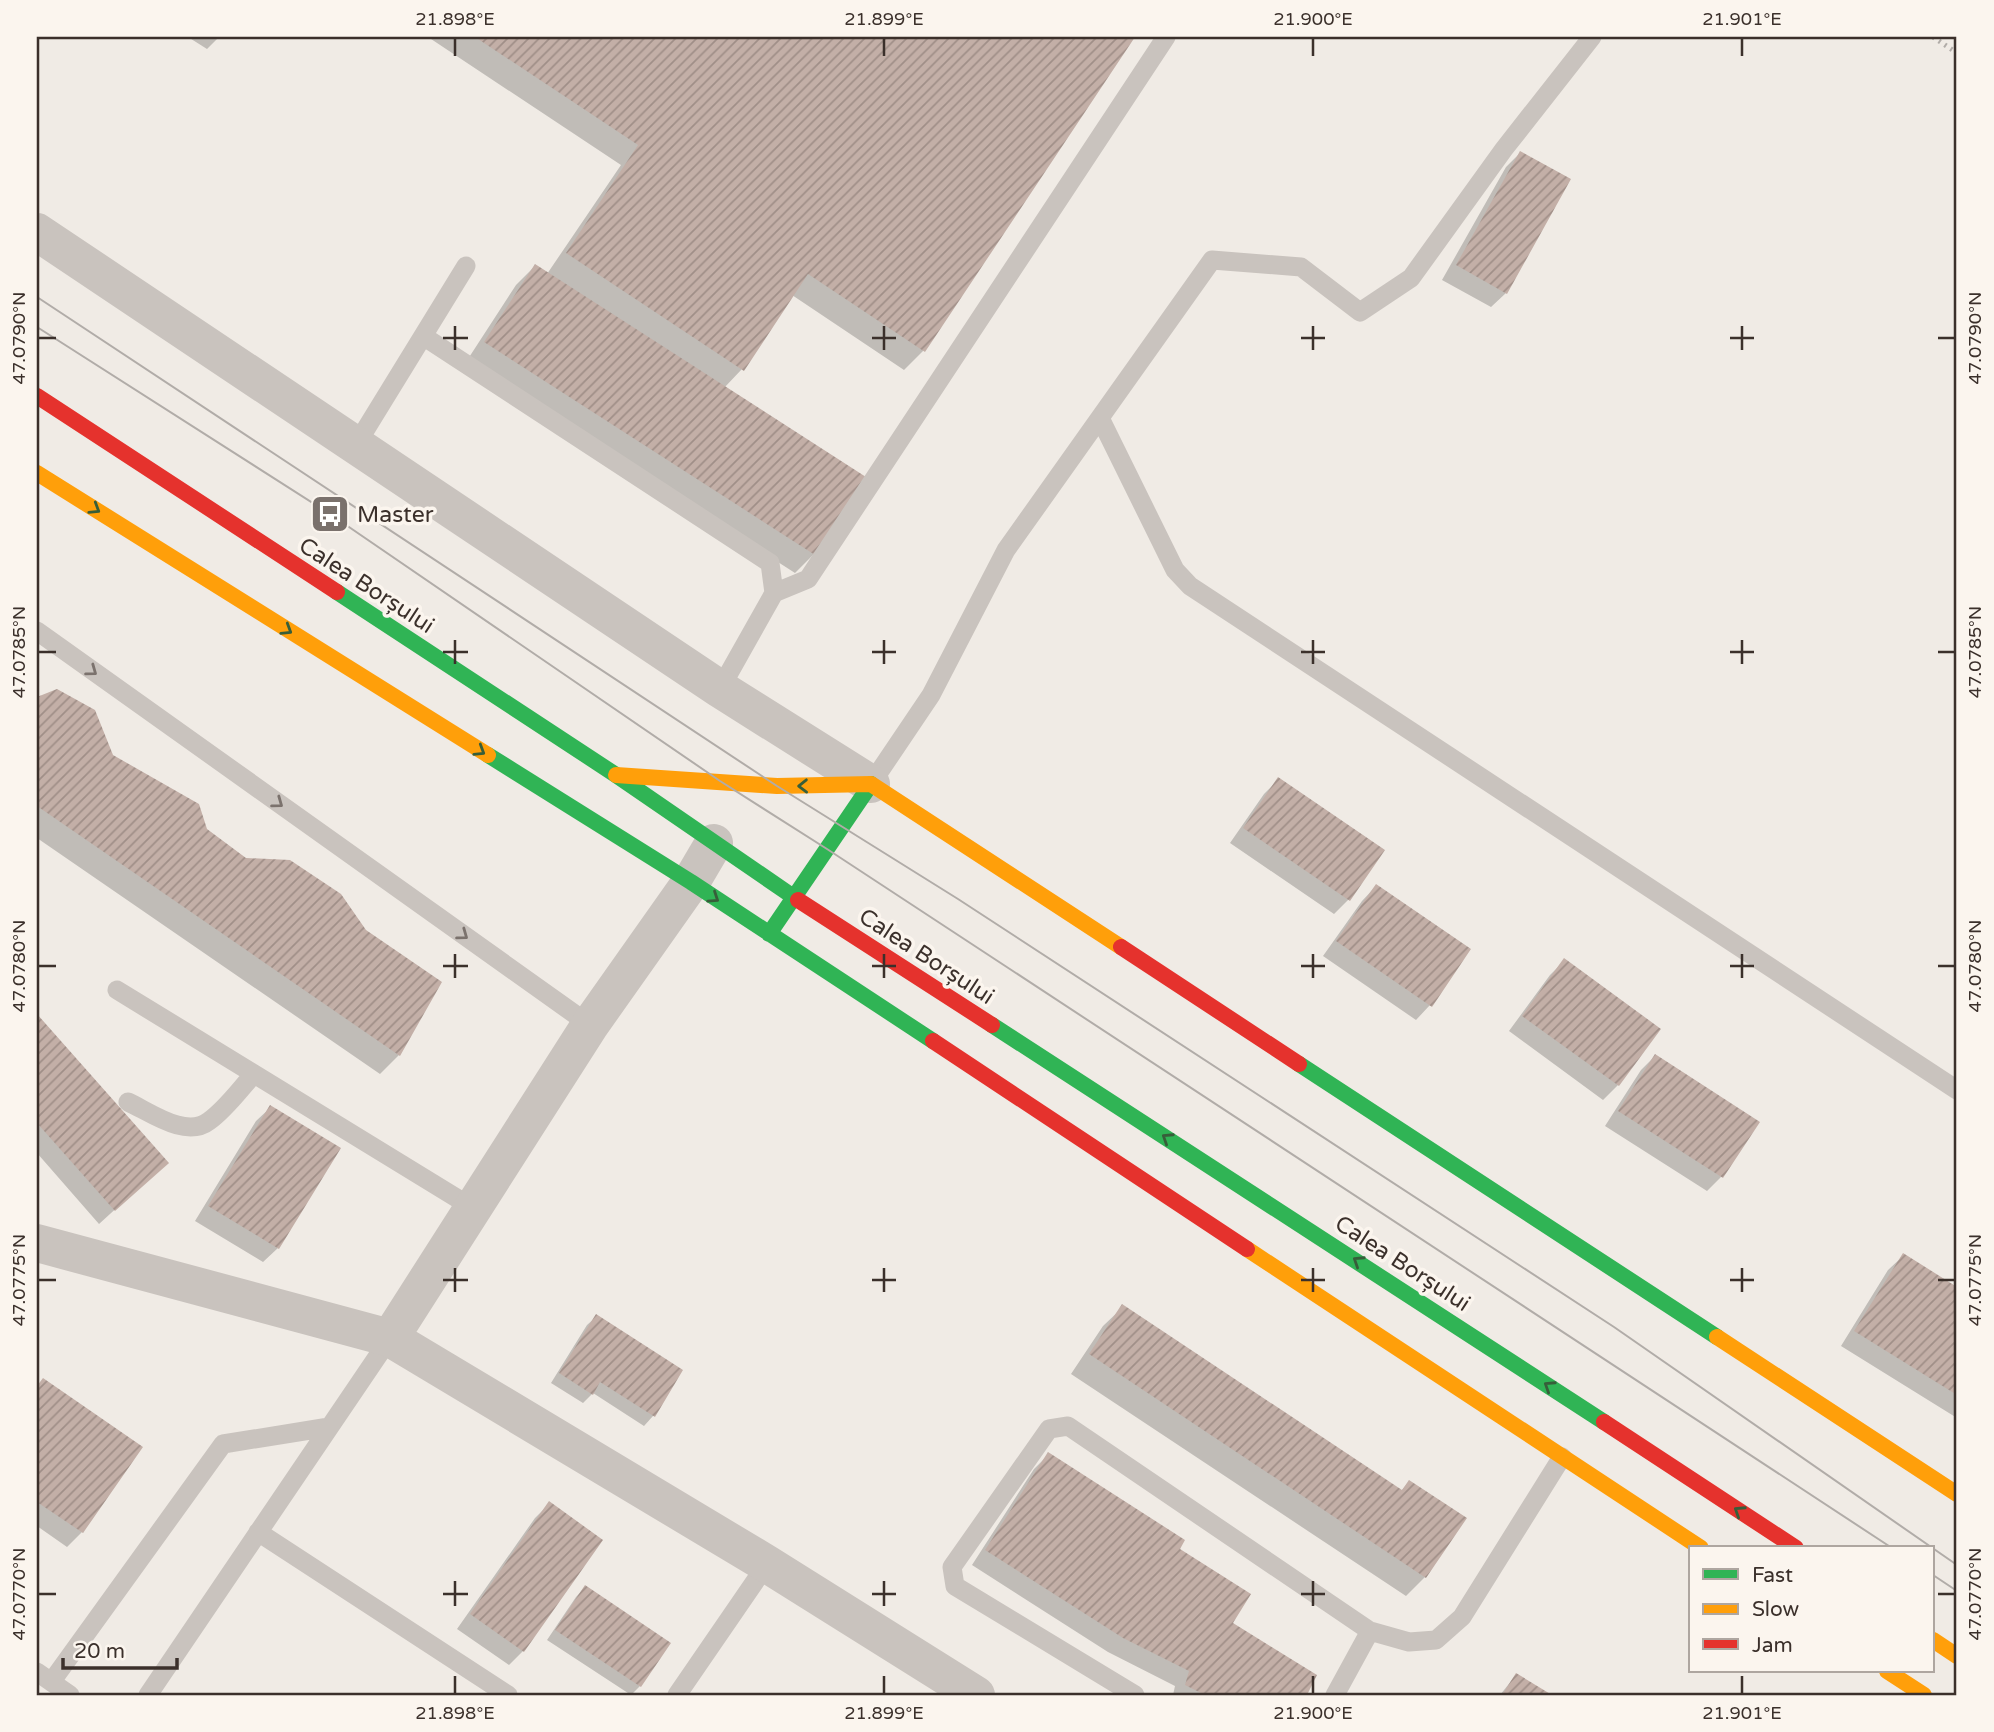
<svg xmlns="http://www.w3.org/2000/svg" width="1994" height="1732" font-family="'Varela Round',sans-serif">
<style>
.shadow{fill:#0003}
.building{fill:url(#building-hatch)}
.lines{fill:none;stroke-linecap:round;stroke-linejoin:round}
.lane{stroke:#c9c3be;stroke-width:19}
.street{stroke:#c9c3be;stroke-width:38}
.fast{stroke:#30b455;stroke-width:16}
.slow{stroke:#ff9f0a;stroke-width:16}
.jam{stroke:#e5322d;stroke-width:16}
.tram{stroke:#b1aca8;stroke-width:2}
.rail{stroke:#b1aca8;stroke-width:5;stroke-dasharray:2 5;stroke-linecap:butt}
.oneway{stroke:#375e3a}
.oneway2{stroke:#7b726d}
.ticks{fill:none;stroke:#3b302b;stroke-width:2.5}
.labels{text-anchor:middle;stroke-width:7;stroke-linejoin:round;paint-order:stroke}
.poi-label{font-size:23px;fill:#3b302b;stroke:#fbf5ee;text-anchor:start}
.street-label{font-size:23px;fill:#3b302b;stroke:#fbf5ee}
.neatline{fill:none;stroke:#3b302b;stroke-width:2.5}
.ticks-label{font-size:18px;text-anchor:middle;fill:#3b302b}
</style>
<defs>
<pattern id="building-hatch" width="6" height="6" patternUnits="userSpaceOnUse" patternTransform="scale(1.75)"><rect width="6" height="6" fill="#c3afa7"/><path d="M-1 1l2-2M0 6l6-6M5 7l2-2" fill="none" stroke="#a08f88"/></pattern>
</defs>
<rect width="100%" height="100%" fill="#f0ebe5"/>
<path class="shadow" d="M188,37H219L207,49Z
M428,37H1133L923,351L904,370L792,295L742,369L724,388L814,554L795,573L466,362L516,285L535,266L547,274L621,165Z
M1520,153L1506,293L1491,307L1442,280L1506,167Z
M57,691L112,757L205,830L245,860L364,931L440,982L399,1055L380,1074L37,838V698Z
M1278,780L1349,899L1334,914L1230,843L1264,794Z
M1376,886L1430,1005L1416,1020L1323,956L1362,901Z
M1564,961L1659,1029L1618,1085L1603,1100L1509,1031L1550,975Z
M37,1017L166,1163L99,1224L37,1153Z
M1655,1056L1721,1177L1707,1191L1605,1126L1641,1070Z
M271,1107L278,1248L263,1262L195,1221L256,1121Z
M1903,1256L1957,1289V1418L1841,1346L1888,1270Z
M1123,1307L1401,1491L1409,1482L1425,1577L1406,1596L1071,1374L1103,1326Z
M597,1316L681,1371L653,1416L644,1426L593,1393L583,1403L551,1383L587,1325Z
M43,1380L141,1447L82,1532L67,1547L37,1526V1386Z
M1048,1455L1177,1549L1231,1624L1315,1676L1305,1695H1173L1175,1686L1108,1652L972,1565L1034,1469Z
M549,1504L523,1651L509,1665L457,1629L535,1518Z
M585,1587L669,1643L640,1686L631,1695L547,1640L576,1597Z
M1516,1675L1548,1695H1500Z"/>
<path class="building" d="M475,37H1135L925,352L808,274L744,371L566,253L638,145Z
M1520,151L1571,179L1507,294L1456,265Z
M535,264L866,477L815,555L484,342Z
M57,689L95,710L113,755L199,804L207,829L246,858L290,860L341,894L366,930L442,982L400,1056L37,806V697Z
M1278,777L1385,850L1350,901L1243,828Z
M1376,884L1471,949L1432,1007L1336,941Z
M1564,958L1661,1029L1619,1086L1522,1016Z
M37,1014L169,1163L115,1211L37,1123Z
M1655,1054L1760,1122L1723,1178L1618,1111Z
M270,1105L341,1148L279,1249L208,1206Z
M1903,1253L1957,1287V1395L1854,1331Z
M1122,1304L1402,1490L1409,1480L1467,1518L1426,1578L1089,1354Z
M596,1314L683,1370L655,1417L600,1382L593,1395L559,1373Z
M43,1378L143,1447L83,1533L37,1502V1386Z
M1048,1452L1185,1540L1180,1549L1251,1594L1233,1623L1317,1675L1307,1695H1205L1185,1685L1189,1671L1123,1638L985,1550Z
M549,1501L603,1540L524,1652L470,1614Z
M585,1585L671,1643L641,1687L555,1630Z
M1516,1673L1552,1695H1502Z"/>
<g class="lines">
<path class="lane" d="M423,336L770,563L774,593L720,689
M1100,418L1175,570L1190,586L1957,1090
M356,445L466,266
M774,593L808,579L1166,37
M37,631L590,1025
M871,784L931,695L1006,550L1212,260L1301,267L1360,312L1411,278L1504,149L1592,37
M117,990L473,1208
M128,1102C150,1112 186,1139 209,1121C226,1109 240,1089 254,1074
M258,1532L508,1695
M37,1672L70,1695
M52,1681L223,1444L329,1427
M148,1695L390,1338
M677,1695L767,1564
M1135,1695L955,1586L952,1567L1049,1429L1068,1426L1370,1631L1409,1642L1436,1640L1462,1617L1562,1457
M1335,1695L1370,1631"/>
<path class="street" d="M37,232L720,689L871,784
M37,1243L390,1338L767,1564L976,1695
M390,1338L590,1025L691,882L714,843"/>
<path class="fast" d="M337,592L616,775L798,900
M488,755L691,882L933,1041
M769,934L871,784
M992,1025L1604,1422
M1299,1064L1717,1337"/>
<path class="slow" d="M37,473L488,755
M616,775L777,786L871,784L1121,947
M1247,1249L1701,1548
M1717,1337L1957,1494
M1933,1640L1957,1656
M1887,1671L1924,1695"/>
<path class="jam" d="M37,396L337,592
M798,900L992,1025
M1121,947L1299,1064
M933,1041L1247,1249
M1604,1422L1796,1548"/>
<path class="tram" d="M37,297L777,786L958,899L1614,1327L1957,1565
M37,327L330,514L720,781L827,849L1892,1548
M1933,1575L1957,1591"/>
<path class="rail" d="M1933,37L1957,53"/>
</g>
<defs><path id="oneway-chevron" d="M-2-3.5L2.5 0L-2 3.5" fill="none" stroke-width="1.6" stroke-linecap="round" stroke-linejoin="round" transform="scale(1.75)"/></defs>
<g class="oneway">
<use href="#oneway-chevron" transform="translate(95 509) rotate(32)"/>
<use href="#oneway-chevron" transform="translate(287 630) rotate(32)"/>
<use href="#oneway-chevron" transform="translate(480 751) rotate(32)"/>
<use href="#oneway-chevron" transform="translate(803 786) rotate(179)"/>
<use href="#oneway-chevron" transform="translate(714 898) rotate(34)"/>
<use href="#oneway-chevron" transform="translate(1167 1138) rotate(-147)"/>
<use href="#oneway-chevron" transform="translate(1358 1261) rotate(-147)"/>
<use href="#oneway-chevron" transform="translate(1549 1386) rotate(-147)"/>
<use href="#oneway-chevron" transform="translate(1739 1511) rotate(-147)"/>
</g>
<g class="oneway2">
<use href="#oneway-chevron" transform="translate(92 671) rotate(36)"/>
<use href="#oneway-chevron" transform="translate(278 803) rotate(36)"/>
<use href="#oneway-chevron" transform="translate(463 935) rotate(36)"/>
</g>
<path class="ticks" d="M455,38V56M884,38V56M1313,38V56M1742,38V56M455,326V350M884,326V350M1313,326V350M1742,326V350M38,338H56M443,338H468M872,338H896M1301,338H1325M1730,338H1754M1938,338H1955M455,640V664M884,640V664M1313,640V664M1742,640V664M38,652H56M443,652H468M872,652H896M1301,652H1325M1730,652H1754M1938,652H1955M455,954V978M884,954V978M1313,954V978M1742,954V978M38,966H56M443,966H468M872,966H896M1301,966H1325M1730,966H1754M1938,966H1955M455,1268V1292M884,1268V1292M1313,1268V1292M1742,1268V1292M38,1280H56M443,1280H468M872,1280H896M1301,1280H1325M1730,1280H1754M1938,1280H1955M455,1581V1606M884,1581V1606M1313,1581V1606M38,1594H56M443,1594H468M872,1594H896M1301,1594H1325M1938,1594H1955M455,1676V1694M884,1676V1694M1313,1676V1694M1742,1676V1694"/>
<defs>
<g id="bus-square" transform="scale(2.0125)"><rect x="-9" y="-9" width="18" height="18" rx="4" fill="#7a716c" stroke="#fbf5ee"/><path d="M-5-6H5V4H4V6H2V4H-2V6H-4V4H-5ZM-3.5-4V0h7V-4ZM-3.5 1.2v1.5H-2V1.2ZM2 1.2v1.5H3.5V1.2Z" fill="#fff"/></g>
</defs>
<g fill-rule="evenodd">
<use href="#bus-square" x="330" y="514"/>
</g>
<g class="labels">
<g class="poi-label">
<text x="357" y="522">Master</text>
</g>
<g class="street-label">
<text transform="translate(367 585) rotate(33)" y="8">Calea Borșului</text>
<text transform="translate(927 956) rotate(33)" y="8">Calea Borșului</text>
<text transform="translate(1403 1263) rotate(33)" y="8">Calea Borșului</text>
</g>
</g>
<rect width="1994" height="1732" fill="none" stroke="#fbf5ee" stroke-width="77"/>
<rect x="1689" y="1546" width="245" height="126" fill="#fbf5ee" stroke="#aea6a0" stroke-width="2"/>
<rect x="1703" y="1569" width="35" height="10" fill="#30b455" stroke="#aea6a0" stroke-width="2"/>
<text x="1752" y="1582" font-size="21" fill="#3b302b">Fast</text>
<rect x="1703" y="1604" width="35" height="10" fill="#ff9f0a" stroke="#aea6a0" stroke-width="2"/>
<text x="1752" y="1616" font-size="21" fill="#3b302b">Slow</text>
<rect x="1703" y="1639" width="35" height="10" fill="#e5322d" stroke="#aea6a0" stroke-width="2"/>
<text x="1752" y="1652" font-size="21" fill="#3b302b">Jam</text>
<path d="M63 1658v10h114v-10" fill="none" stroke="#3b302b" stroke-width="3.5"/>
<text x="74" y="1658" font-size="21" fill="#3b302b" stroke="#fbf5ee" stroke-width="5" paint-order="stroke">20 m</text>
<rect x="38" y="38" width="1917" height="1656" class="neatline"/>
<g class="ticks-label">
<text x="455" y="25">21.898°E</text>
<text x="884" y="25">21.899°E</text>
<text x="1313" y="25">21.900°E</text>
<text x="1742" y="25">21.901°E</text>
<text transform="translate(19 338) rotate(-90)" y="6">47.0790°N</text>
<text transform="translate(1975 338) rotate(-90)" y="6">47.0790°N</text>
<text transform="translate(19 652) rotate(-90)" y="6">47.0785°N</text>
<text transform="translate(1975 652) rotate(-90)" y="6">47.0785°N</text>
<text transform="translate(19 966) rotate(-90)" y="6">47.0780°N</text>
<text transform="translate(1975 966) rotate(-90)" y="6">47.0780°N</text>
<text transform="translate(19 1280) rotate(-90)" y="6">47.0775°N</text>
<text transform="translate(1975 1280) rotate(-90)" y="6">47.0775°N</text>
<text transform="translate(19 1594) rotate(-90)" y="6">47.0770°N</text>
<text transform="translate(1975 1594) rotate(-90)" y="6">47.0770°N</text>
<text x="455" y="1719">21.898°E</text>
<text x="884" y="1719">21.899°E</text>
<text x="1313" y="1719">21.900°E</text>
<text x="1742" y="1719">21.901°E</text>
</g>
</svg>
